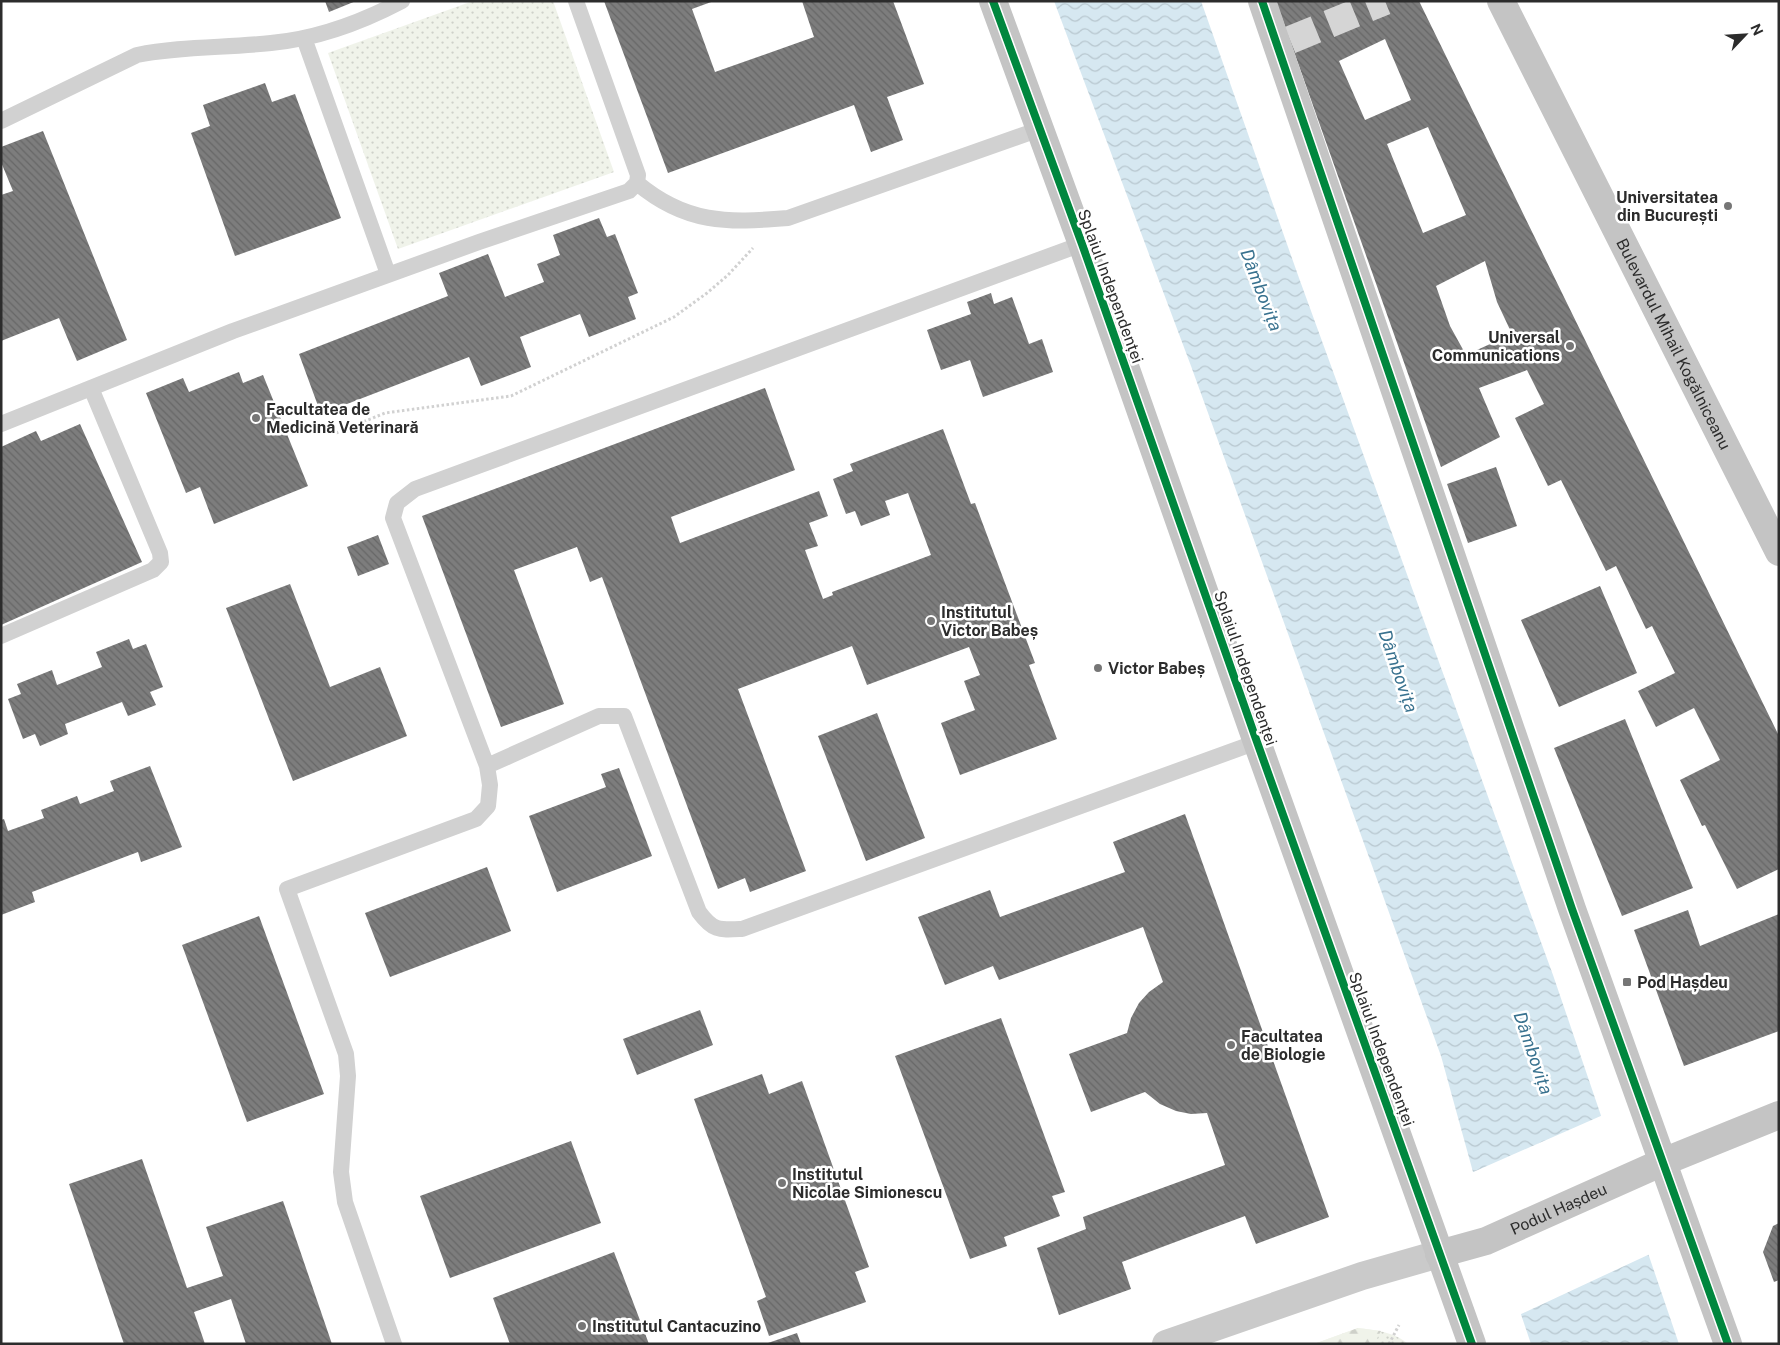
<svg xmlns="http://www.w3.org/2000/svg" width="1780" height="1345" font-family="'Public Sans',sans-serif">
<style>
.grass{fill:url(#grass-dots)}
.forest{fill:url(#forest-firs)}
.water{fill:url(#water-waves)}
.pier{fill:#fff}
.building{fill:url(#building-back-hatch);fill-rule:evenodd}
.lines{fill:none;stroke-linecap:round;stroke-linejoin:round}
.minor-tunnel{stroke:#d5d5d5;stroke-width:28;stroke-dasharray:28 14;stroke-linecap:butt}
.path{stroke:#d1d1d1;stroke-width:3;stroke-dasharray:2.5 2.5;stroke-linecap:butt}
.service{stroke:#d1d1d1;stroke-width:16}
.secondary{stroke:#cacaca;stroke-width:28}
.primary{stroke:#c4c4c4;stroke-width:28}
.cycleway-casing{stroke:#fff;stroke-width:11}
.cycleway{stroke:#00873e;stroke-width:8}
.poi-dot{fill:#767676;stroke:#fff;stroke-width:2}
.labels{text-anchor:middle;stroke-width:5;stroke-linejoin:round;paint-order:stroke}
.poi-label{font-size:16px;font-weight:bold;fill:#2c2c2c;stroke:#fff;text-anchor:start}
.street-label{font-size:16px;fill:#2c2c2c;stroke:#fff}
.water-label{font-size:18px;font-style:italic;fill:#39728f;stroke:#fff}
</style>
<defs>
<pattern id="grass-dots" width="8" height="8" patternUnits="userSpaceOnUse" patternTransform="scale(1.25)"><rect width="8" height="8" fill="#f0f3ea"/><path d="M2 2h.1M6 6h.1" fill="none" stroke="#ced0c9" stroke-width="1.8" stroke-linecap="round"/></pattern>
<pattern id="forest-firs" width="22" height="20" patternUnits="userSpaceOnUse" patternTransform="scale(1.25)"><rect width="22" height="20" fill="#f0f3ea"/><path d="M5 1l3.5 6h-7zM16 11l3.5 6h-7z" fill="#ced0c9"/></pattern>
<pattern id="water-waves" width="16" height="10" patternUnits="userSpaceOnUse" patternTransform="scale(1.25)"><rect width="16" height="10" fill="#d6e8f1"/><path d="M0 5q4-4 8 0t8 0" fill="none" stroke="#b8c7cf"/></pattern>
<pattern id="building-back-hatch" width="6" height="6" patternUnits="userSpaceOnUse" patternTransform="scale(1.25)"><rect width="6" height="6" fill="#7d7d7d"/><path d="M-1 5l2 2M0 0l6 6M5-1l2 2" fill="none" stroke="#676767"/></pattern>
</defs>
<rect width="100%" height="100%" fill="#fff"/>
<path class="grass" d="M473,1H553L614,172L398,249L328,53Z
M1358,1328C1375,1330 1395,1332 1408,1344H1314Z"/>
<path class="forest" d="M1358,1328L1381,1331L1374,1344H1314Z"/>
<path class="water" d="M1054,1H1201L1299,278L1553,975L1679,1344H1531L1473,1172L1441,1056L1191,366Z"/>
<path class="pier" d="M1603,1115L1650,1254L1519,1315L1471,1173Z"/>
<path class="building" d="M325,1H356L329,12Z
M604,1H714L692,9L715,72L814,37L802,1H893L924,84L887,97L903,140L871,152L854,105L668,173Z
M1276,1H1419L1779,736V869L1737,889L1705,825L1702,826L1680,780L1720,760L1694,708L1656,727L1638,691L1675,673L1652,626L1646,629L1616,566L1606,571L1561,480L1548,486L1515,418L1544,404L1527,370L1479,388L1500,437L1441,467ZM1385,39L1411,100L1365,120L1339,61ZM1428,127L1466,215L1423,233L1387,144ZM1485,261L1497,302L1512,334L1466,355L1450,326L1436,286Z
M265,83L272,102L295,94L341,218L235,256L191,133L210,126L203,105Z
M43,131L127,340L77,361L59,318L1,341V195L13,191L1,162V147Z
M599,218L607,237L615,234L638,293L628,297L636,319L589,337L580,314L520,337L531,367L481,386L469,357L321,414L299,354L448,296L439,273L488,254L505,297L544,282L537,264L560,255L553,235Z
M991,293L994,304L1012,297L1029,344L1042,339L1053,372L983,397L970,360L941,370L927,330L971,314L967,302Z
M239,372L243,383L263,375L308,486L214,524L200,487L186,493L146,393L183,378L189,392Z
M765,388L795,470L671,517L680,543L819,491L828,516L809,523L818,546L805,550L823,599L833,595L832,592L931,555L908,493L885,501L890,515L861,526L855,511L846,514L833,479L853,471L850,464L943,429L971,504L975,503L1035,663L1029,665L1057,739L960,775L941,723L975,710L964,681L980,675L969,647L867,685L852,646L738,689L806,871L750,892L745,878L718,889L602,577L590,582L577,547L514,570L564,704L501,727L422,516Z
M80,424L142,562L1,625V447L36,431L41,441Z
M1496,467L1517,526L1468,543L1447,484Z
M378,535L389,564L358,576L347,547Z
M290,584L330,687L380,667L407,736L293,781L226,608Z
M1600,586L1637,673L1559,707L1521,620Z
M129,639L133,649L146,644L163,687L150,692L156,705L128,716L122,702L65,724L68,734L40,746L35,734L23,739L8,699L21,694L17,684L52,670L57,685L102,667L96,652Z
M877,713L925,838L866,861L818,736Z
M1625,719L1693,888L1622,916L1554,748Z
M150,766L182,847L141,862L138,852L32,892L35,902L1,915V820L4,819L8,831L44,818L41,810L77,796L80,804L114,791L110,781Z
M619,768L652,856L557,892L529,816L606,787L601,774Z
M1185,814L1329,1217L1256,1244L1245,1216L1122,1262L1131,1289L1059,1315L1037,1248L1086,1229L1083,1217L1225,1165L1207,1113L1191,1114L1176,1111L1160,1104L1145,1092L1091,1112L1069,1054L1127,1033L1131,1018L1139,1003L1149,992L1163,982L1143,927L999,980L993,966L945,985L918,917L990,890L1000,917L1125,872L1113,842Z
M487,867L511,931L390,977L365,913Z
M1688,910L1700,946L1779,914V1031L1684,1066L1634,930Z
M259,916L324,1094L247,1122L182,945Z
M700,1010L713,1045L637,1075L623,1039Z
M1001,1018L1065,1192L1052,1196L1060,1216L1004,1237L1007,1246L970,1259L895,1056Z
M762,1074L769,1094L802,1081L869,1267L855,1272L866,1302L769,1336L757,1301L766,1297L694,1099Z
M571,1141L601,1223L450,1278L420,1196Z
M142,1159L187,1288L223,1276L206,1227L283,1201L332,1344H246L231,1299L194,1312L205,1344H124L69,1184Z
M1779,1223V1280L1774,1282L1763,1252L1773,1226Z
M614,1252L649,1344H510L493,1298Z
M797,1333L801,1344H768V1343Z"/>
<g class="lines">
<path class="minor-tunnel" d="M1290,40L1385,1"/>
<path class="path" d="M336,433L385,413L511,396L674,317L707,293L728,275L753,248
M1389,1344L1399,1325"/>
<path class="service" d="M304,38L388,274
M1,121L137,55C181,46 226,48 271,43C316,39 362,22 402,1
M637,183C686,224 727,223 788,218L1040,129
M1,424L233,331L479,242L629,191L637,183L638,175L576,1
M1,636L153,570L161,562L160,553L91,388
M487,766L599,716H624L699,912C713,931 719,930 742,929L1257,742
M394,1344L345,1202L341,1172L348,1076L346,1054L287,889L476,819L488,806L490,785L487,766L393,518L397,503L415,489L1082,244"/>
<path class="secondary" d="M1166,1344L1362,1276L1439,1254"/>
<g class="primary">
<path d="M993,1L1082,244L1257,742L1472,1344"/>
<path d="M1262,1L1572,909L1728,1344"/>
<path id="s1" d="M1501,1L1779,552"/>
<path id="s2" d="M1439,1254L1486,1241L1663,1162L1779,1115"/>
</g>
<g class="cycleway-casing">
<path id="cycleway" d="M993,1L1082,244L1257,742L1472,1344
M1262,1L1572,909L1728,1344"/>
</g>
<use href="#cycleway" class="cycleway"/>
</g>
<g class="poi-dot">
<circle cx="1728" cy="206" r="5"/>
<circle cx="1570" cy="346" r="5"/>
<circle cx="256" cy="418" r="5"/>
<circle cx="931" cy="621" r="5"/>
<circle cx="1098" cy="668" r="5"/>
<rect x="1622" y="977" width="10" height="10" rx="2.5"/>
<circle cx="1231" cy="1045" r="5"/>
<circle cx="782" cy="1183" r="5"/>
<circle cx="582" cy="1326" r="5"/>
</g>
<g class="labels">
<g class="poi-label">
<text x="1718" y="203" text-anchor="end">Universitatea<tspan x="1718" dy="18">din București</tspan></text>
<text x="1560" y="343" text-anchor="end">Universal<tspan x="1560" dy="18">Communications</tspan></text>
<text x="266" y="415">Facultatea de<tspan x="266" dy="18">Medicină Veterinară</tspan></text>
<text x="941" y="618">Institutul<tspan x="941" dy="18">Victor Babeș</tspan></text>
<text x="1108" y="674">Victor Babeș</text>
<text x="1637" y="988">Pod Hașdeu</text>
<text x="1241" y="1042">Facultatea<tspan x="1241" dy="18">de Biologie</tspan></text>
<text x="792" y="1180">Institutul<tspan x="792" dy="18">Nicolae Simionescu</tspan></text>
<text x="592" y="1332">Institutul Cantacuzino</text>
</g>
<g class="street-label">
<text transform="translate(1111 286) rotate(70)" y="6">Splaiul Independenței</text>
<text dy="6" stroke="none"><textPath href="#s1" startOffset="384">Bulevardul Mihail Kogălniceanu</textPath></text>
<text transform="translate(1246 668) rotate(71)" y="6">Splaiul Independenței</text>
<text transform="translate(1382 1049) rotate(70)" y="6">Splaiul Independenței</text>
<text dy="6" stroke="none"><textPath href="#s2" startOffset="128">Podul Hașdeu</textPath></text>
</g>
<g class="water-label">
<text transform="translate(1261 290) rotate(69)" y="6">Dâmbovița</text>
<text transform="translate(1398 671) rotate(71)" y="6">Dâmbovița</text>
<text transform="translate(1533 1053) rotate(71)" y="6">Dâmbovița</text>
</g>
</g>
<rect width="1780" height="1345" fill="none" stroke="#2c2c2c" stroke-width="5"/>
<g transform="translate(1745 35) rotate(65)" stroke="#ffffff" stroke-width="4" paint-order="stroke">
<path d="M0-4L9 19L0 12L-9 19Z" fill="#2c2c2c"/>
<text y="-8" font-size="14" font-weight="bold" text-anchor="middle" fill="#2c2c2c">N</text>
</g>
</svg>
